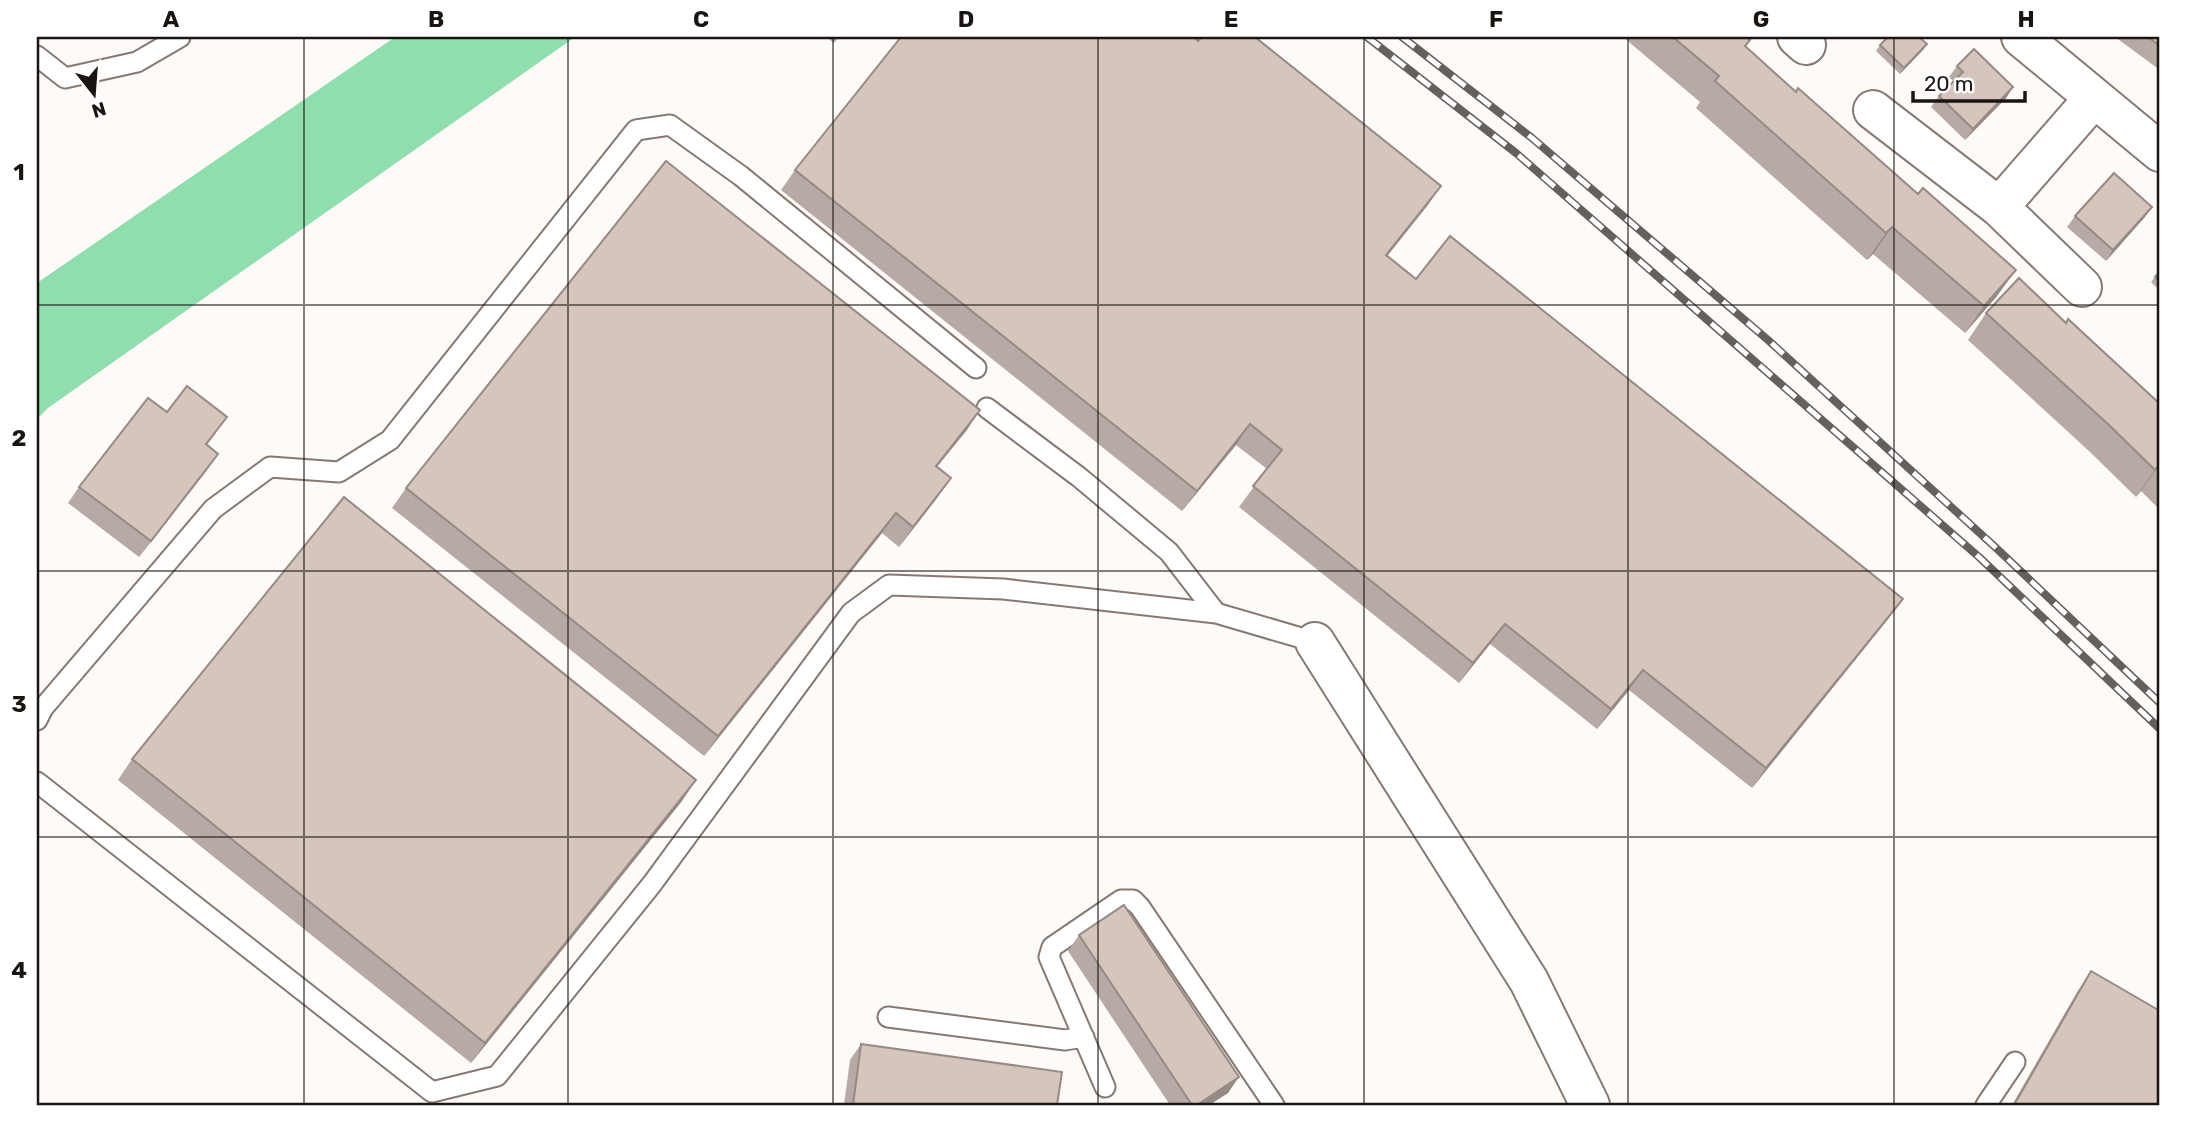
<svg xmlns="http://www.w3.org/2000/svg" width="2197" height="1142" font-family="Rubik,sans-serif">
<style>
.forest{fill:#90dead}
.lines{fill:none;stroke-linecap:round;stroke-linejoin:round}
.service-casing{stroke:#877971;stroke-width:23}
.minor-casing{stroke:#877971;stroke-width:42}
.service{stroke:#fff;stroke-width:19}
.minor{stroke:#fff;stroke-width:38}
.rail-casing{stroke:#65605e;stroke-width:8}
.rail{stroke:#fff;stroke-width:5;stroke-dasharray:16;stroke-linecap:butt}
.wall{fill:#b7a9a3}
.shaded-wall{fill:#958a84}
.building{fill:#d5c5bd;stroke:#958a84;stroke-width:2}
.grid{fill:none;stroke:#1a1512;stroke-width:2;stroke-opacity:0.55}
.neatline{fill:none;stroke:#1a1512;stroke-width:2.5}
.grid-label{font-size:23px;text-anchor:middle;font-weight:bold;fill:#1a1512}
</style>
<rect width="100%" height="100%" fill="#fdfaf8"/>
<path class="forest" d="M395,37H575L48,408L37,419V283Z"/>
<g class="lines">
<g class="service-casing">
<path id="service" d="M37,56L65,78L137,62L180,37
M987,408L1079,477L1169,552L1216,613
M37,720L43,708L213,509L270,467L339,472L390,440L636,130L670,125L741,176L976,368
M37,782L432,1092L497,1076L652,884L851,613L889,585L1003,589L1216,613L1315,642
M888,1017L1065,1040L1084,1037
M1105,1087L1049,957L1052,947L1121,900H1133L1140,907L1274,1105
M1986,1105L2015,1062"/>
</g>
<g class="minor-casing">
<path id="minor" d="M1797,37L1806,45
M2021,37L2160,152
M1873,110L1999,207
M2082,287L1999,207L2094,98
M1315,642L1529,981L1590,1105"/>
</g>
<use href="#service" class="service"/>
<use href="#minor" class="minor"/>
<g class="rail-casing">
<path id="rail" d="M1367,37L1516,153L1979,557L2160,729
M1402,37L1532,138L1768,340L1994,546L2160,703"/>
</g>
<use href="#rail" class="rail"/>
</g>
<path class="wall" d="M826,37H839L834,43Z
M1623,37H1746L1750,40L1745,47L1997,296L1965,333L1873,254L1867,260L1696,108L1700,102Z
M2115,37H2160V70Z
M1198,41L1441,186L1427,206L1387,256L1416,279L1903,599L1888,619L1752,788L1629,690L1597,729L1490,644L1459,683L1239,507L1267,469L1236,445L1182,511L781,190L795,170Z
M1927,44L1900,74L1876,51L1880,45Z
M1957,66L2013,87L2006,98L1965,140L1931,107L1939,96L1953,81L1949,77Z
M2152,207L2144,218L2106,261L2067,227L2075,216Z
M2160,271V291L2151,282Z
M1986,313L2066,322L2160,404V505L2158,508L2141,491L2136,497L2090,452L1968,340Z
M980,410L966,431L937,467V498L899,547L882,533L704,756L392,508L406,488Z
M167,412L216,433L207,445V470L139,557L68,503L79,487Z
M132,759L682,801L471,1063L118,780Z
M1079,935L1228,1093L1209,1105H1170L1068,951Z
M2091,971L2160,1105H2012L2077,992Z
M861,1044L1057,1105H844L850,1060Z"/>
<path class="shaded-wall" d="M1927,44L1923,50L1900,74L1904,68Z
M2013,87L2006,98L1965,140L1973,129Z
M1441,186L1427,206L1372,275L1386,255Z
M2152,207L2144,218L2106,261L2113,250Z
M1892,227L1873,254L1867,260L1886,233Z
M2016,270L1997,296L1965,333L1984,306Z
M980,410L966,431L921,486L936,466Z
M1250,424L1236,445L1182,511L1197,491Z
M218,454L207,470L139,557L151,541Z
M2160,464L2141,491L2136,497L2155,470Z
M951,478L937,498L899,547L913,527Z
M896,513L882,533L704,756L718,736Z
M1903,599L1888,619L1752,788L1766,768Z
M1505,624L1490,644L1459,683L1473,663Z
M1643,670L1629,690L1597,729L1611,709Z
M696,780L682,801L471,1063L485,1043Z
M1239,1077L1228,1093L1209,1105H1197Z"/>
<path class="building" d="M901,37H1194L1198,41L1202,37H1255L1441,186L1386,255L1416,279L1450,236L1903,599L1766,768L1643,670L1611,709L1505,624L1473,663L1253,486L1282,450L1250,424L1197,491L795,170Z
M1673,37H1746L1750,40L1745,46L1796,92L1798,88L1918,194L1923,188L2016,270L1984,306L1892,227L1886,233L1715,81L1719,76Z
M1888,37H1919L1927,44L1904,68L1880,45Z
M2148,37H2160V46Z
M1974,49L2013,87L1973,129L1939,96L1963,72L1957,66Z
M666,161L980,410L936,466L951,478L913,527L896,513L718,736L406,488Z
M2114,173L2152,207L2113,250L2075,216Z
M2160,271V282L2155,277Z
M2019,278L2066,323L2068,319L2160,404V464L2155,470L2109,425L1986,313Z
M187,386L227,417L206,444L218,454L151,541L79,487L148,398L167,412Z
M344,497L696,780L485,1043L132,759Z
M1124,905L1239,1077L1197,1105H1192L1079,935Z
M2091,971L2160,1011V1105H2014Z
M861,1044L1062,1072L1057,1105H853Z"/>
<path class="grid" d="M304,37V1105M568,37V1105M833,37V1105M1098,37V1105M1364,37V1105M1628,37V1105M1894,37V1105M37,305H2160M37,571H2160M37,837H2160"/>
<rect width="2197" height="1142" fill="none" stroke="#ffffff" stroke-width="77"/>
<g transform="translate(94 94) rotate(163)" stroke="#ffffff" stroke-width="5" paint-order="stroke">
<path d="M0-5L12 26L0 18L-12 26Z" fill="#1a1512"/>
<text y="-10" font-size="19" font-weight="bold" text-anchor="middle" fill="#1a1512">N</text>
</g>
<path d="M1913 91v10h112v-10" fill="none" stroke="#1a1512" stroke-width="3.5"/>
<text x="1924" y="91" font-size="21" fill="#1a1512" stroke="#ffffff" stroke-width="5" paint-order="stroke">20 m</text>
<rect x="38" y="38" width="2120" height="1066" class="neatline"/>
<g class="grid-label">
<text x="171" y="27">A</text>
<text x="436" y="27">B</text>
<text x="701" y="27">C</text>
<text x="966" y="27">D</text>
<text x="1231" y="27">E</text>
<text x="1496" y="27">F</text>
<text x="1761" y="27">G</text>
<text x="2026" y="27">H</text>
<text x="19" y="180">1</text>
<text x="19" y="446">2</text>
<text x="19" y="712">3</text>
<text x="19" y="978">4</text>
</g>
</svg>
